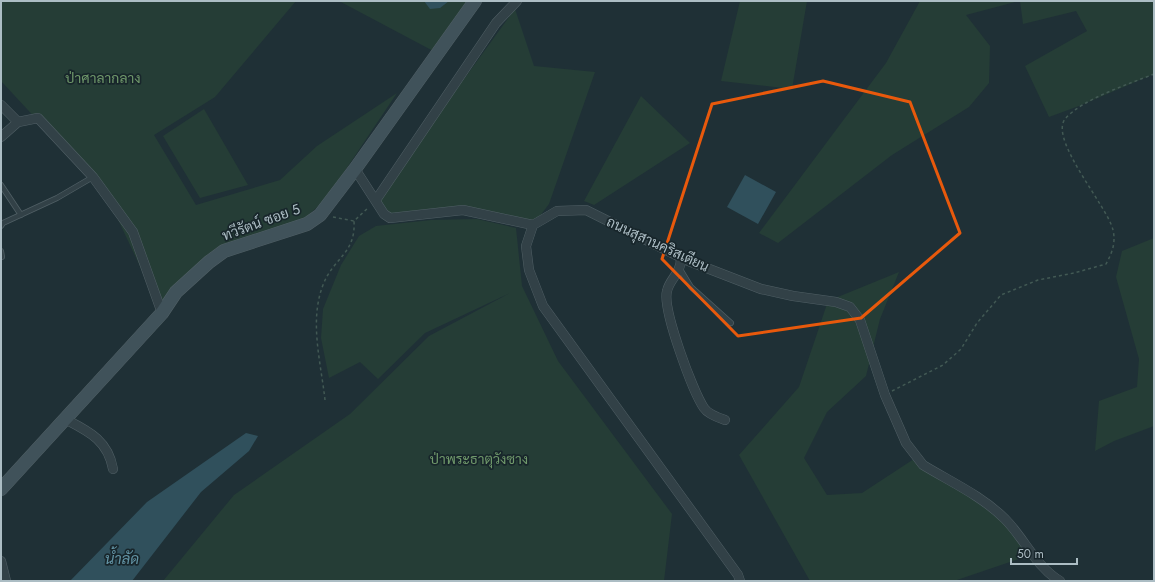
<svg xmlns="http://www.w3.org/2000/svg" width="1155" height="582" font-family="Jost,Sarabun,sans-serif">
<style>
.green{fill:#253d36}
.water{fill:#30505c}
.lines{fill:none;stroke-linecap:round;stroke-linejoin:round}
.lane-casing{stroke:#505f65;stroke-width:6}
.street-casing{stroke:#505f65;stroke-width:10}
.secondary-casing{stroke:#505f65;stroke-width:14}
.path{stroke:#425954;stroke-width:1.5;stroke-dasharray:3 3;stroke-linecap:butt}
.lane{stroke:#324147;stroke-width:4.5}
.street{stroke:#324147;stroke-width:9}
.secondary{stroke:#40525a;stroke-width:13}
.marked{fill:none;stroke:#e8590c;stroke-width:3;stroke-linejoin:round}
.labels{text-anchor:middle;stroke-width:3.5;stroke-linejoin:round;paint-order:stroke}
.park-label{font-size:14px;fill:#70996b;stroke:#18262b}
.street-label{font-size:14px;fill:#acbdc4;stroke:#18262b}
.water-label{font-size:15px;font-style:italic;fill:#6394a5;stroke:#18262b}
</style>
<rect width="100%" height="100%" fill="#1f3036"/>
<path class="green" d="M1,1H296L215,97L154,135L196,205L280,180L317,146L397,93L326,199L301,222L222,247L162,313L106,194L1,81Z
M339,1H475L437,53Z
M740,1H807L792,89L721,81Z
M920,1H1019L966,15L990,46L989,83L969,107L892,155L778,243L759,233L886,63Z
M1020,1H1154V74L1079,106L1049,117L1025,66L1087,31L1076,11L1023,24Z
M515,9L534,66L595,72L549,204L533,225L463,210L390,218L376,200Z
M641,96L690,143L594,205L584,201Z
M204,109L248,185L200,198L163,136Z
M477,219L516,228L522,286L558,361L672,514L664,581H163L234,495L350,414L429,336L510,293L425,333L378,379L360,362L329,378L321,338L323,309L341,265L359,236L376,226L431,220Z
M1154,238V426L1114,441L1095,451L1099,401L1137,387L1139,359L1116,277L1122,251Z
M899,272L880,319L866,376L827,412L804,458L827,495L862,493L917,457L985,503L1033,554L954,581H810L739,455L799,387L828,301Z"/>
<path class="water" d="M424,1H449L440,8L430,9Z
M745,175L776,192L758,224L727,207Z
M246,433L258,436L249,451L201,492L132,581H70L147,502Z"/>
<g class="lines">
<g class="lane-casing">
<path id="lane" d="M1,185L21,215
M1,226L3,223L57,198L93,177
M1,251L2,257
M680,269L691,287L731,323"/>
</g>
<g class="street-casing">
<path id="street" d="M1,105L18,122
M1,137L18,122L38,118L93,177L133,232L162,313
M355,169L384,214L390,218L463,210L533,225
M376,200L496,23L517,1
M681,258C681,274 670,278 667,291C662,309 693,392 704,408C708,414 719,418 725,420
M65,419C88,431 108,440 113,469
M1,561L6,581
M740,581L738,575L543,306L529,270L526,246L533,225L557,211L586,210L686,260L761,289L793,296L836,302L850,307L860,320L885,395L906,443L923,465C951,482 982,496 1005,519C1024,538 1036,567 1060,581"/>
</g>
<g class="secondary-casing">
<path id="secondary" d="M1,489L162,313L176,292L209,262L224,251L307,224L320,215L355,169L475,1"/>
</g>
<path class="path" d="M333,217L354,221L369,207
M892,391L943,365L961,349L977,323L1001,295L1038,280L1074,273L1106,264C1112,253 1116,243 1113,230C1108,207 1049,140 1065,119C1082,99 1129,84 1154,74
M325,400C321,363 309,321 323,285C333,258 356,254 354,221"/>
<use href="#lane" class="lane"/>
<use href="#street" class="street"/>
<use href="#secondary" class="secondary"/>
</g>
<path class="marked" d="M823,81L910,102L960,233L861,318L738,336L662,259L712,104Z"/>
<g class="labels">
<g class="park-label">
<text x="103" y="83">ป่าศาลากลาง</text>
<text x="479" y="464">ป่าพระธาตุวังซาง</text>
</g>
<g class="street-label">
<text transform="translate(261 222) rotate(-20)" y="5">ทวีรัตน์ ซอย 5</text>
<text transform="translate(658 244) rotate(25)" y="5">ถนนสุสานคริสเตียน</text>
</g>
<g class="water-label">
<text x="122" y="564">น้ำลัด</text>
</g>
</g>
<rect width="1155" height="582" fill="none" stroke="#acbdc4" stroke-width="4"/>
<path d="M1011 558v6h66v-6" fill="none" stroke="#acbdc4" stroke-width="2"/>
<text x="1017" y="558" font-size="12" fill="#acbdc4" stroke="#18262b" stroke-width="3" paint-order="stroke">50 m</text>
</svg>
